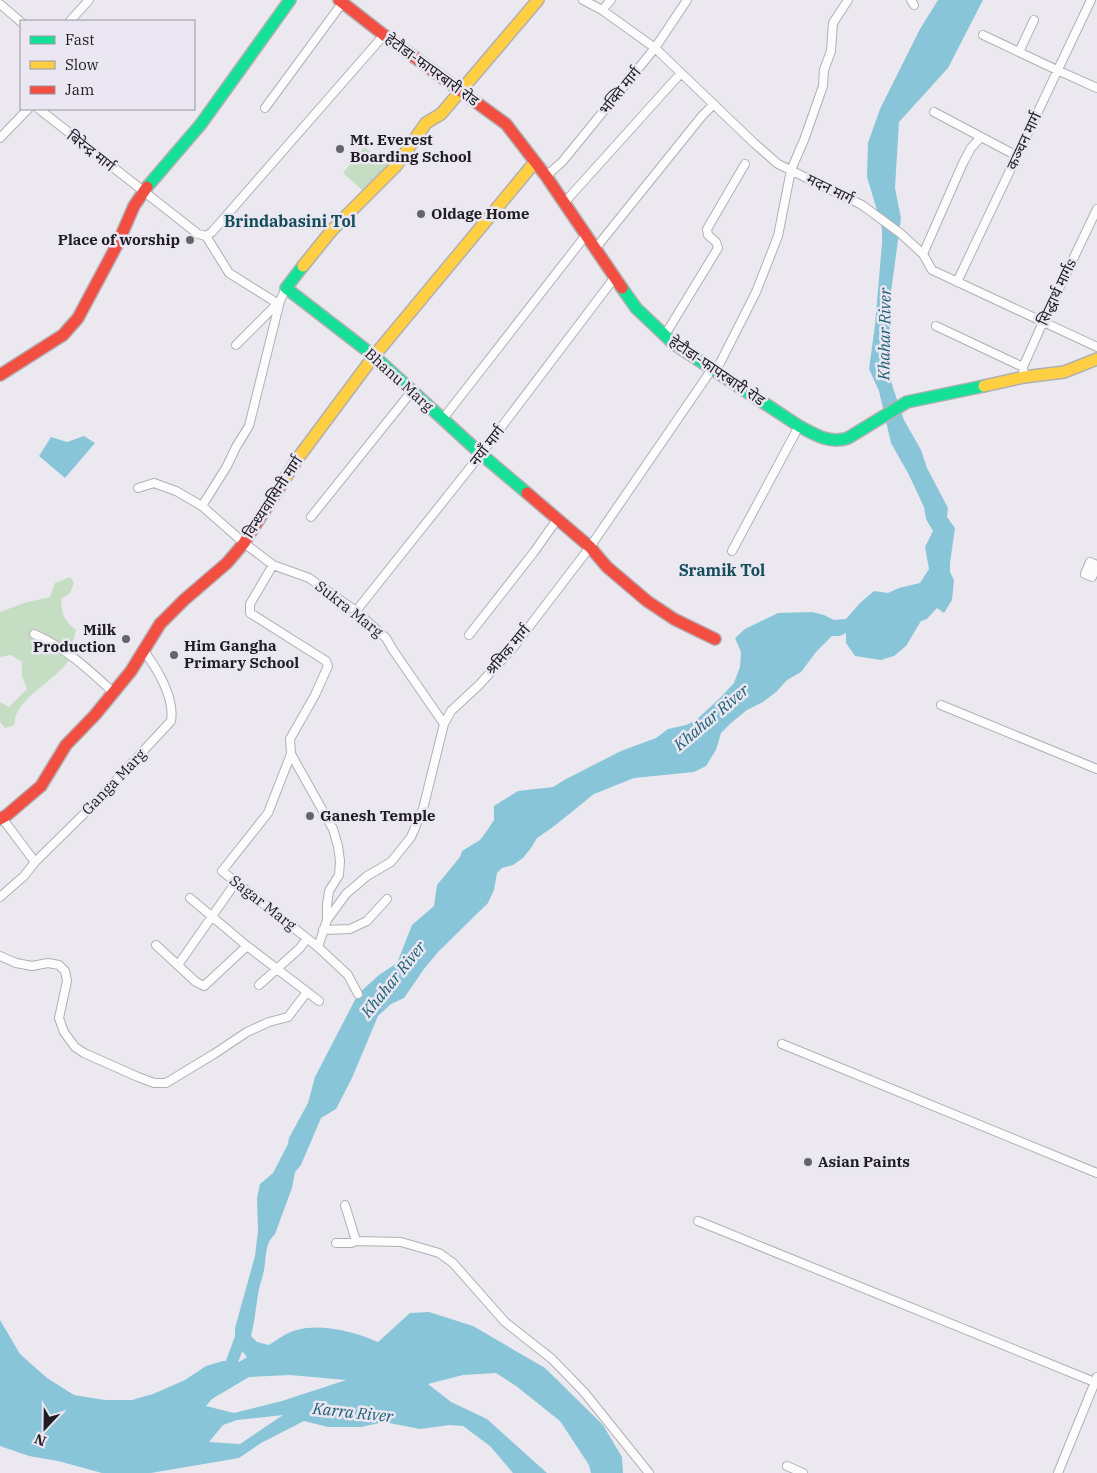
<svg xmlns="http://www.w3.org/2000/svg" width="1097" height="1473" font-family="'IBM Plex Serif','Noto Sans Devanagari',serif">
<style>
.green{fill:#c5dec3}
.water{fill:#89c5d9;fill-rule:evenodd}
.lines{fill:none;stroke-linecap:round;stroke-linejoin:round}
.river{stroke:#89c5d9;stroke-width:12}
.street-casing{stroke:#b1afb4;stroke-width:10}
.fast-casing{stroke:#b1afb4;stroke-width:14}
.slow-casing{stroke:#b1afb4;stroke-width:14}
.jam-casing{stroke:#b1afb4;stroke-width:14}
.street{stroke:#fcfcfd;stroke-width:8}
.fast{stroke:#16e098;stroke-width:11}
.slow{stroke:#ffcf43;stroke-width:11}
.jam{stroke:#f24e42;stroke-width:11}
.poi-dot{fill:#66646a;stroke:#eae6f2;stroke-width:2}
.labels{text-anchor:middle;stroke-width:5;stroke-linejoin:round;paint-order:stroke}
.street-label{font-size:15px;fill:#1f1d22;stroke:#eae6f2}
.poi-label{font-size:15px;font-weight:bold;fill:#1f1d22;stroke:#eae6f2;text-anchor:start}
.neighbourhood-label{font-size:16px;font-weight:bold;fill:#144d59;stroke:#eae6f2}
.water-label{font-size:16px;font-style:italic;fill:#1a6072;stroke:#eae6f2}
</style>
<rect width="100%" height="100%" fill="#ebe9ef"/>
<path class="green" d="M364,147L390,164L364,192L343,173Z
M70,577L74,583L70,593L61,599C62,615 63,619 76,630C73,638 73,655 69,660C56,679 25,695 17,713C15,716 15,721 14,725L5,728L0,722V702L9,707L27,689L22,676V662L11,655L0,657V612L24,603L50,597L55,583Z"/>
<path class="water" d="M938,0H983L948,68L899,122L895,188L901,218L888,315L890,328L884,347L893,388L904,420L921,450L927,468L948,508L947,517L955,528L950,563V572L954,580L952,600L944,613L937,608L927,619L921,621L906,646L894,656L881,660L855,656L846,643V633L840,636H832L816,652L801,672L787,680L776,692L763,702L747,710L731,723L721,733L716,750L706,766L694,772L634,778L594,794L553,827L537,838L531,848L523,858L513,865L502,868L497,873L494,890L488,903L439,951L424,969L404,998L391,1004L378,1016L352,1078L336,1109L321,1118L301,1165L295,1172L292,1188L275,1234C264,1245 267,1256 264,1270C263,1277 260,1283 259,1289C256,1305 255,1320 251,1336L257,1342L269,1345C277,1340 287,1332 297,1330C322,1323 355,1332 378,1342L410,1313L429,1312L473,1326L545,1368L603,1425L622,1457L623,1473H591L589,1465L560,1421L516,1386L496,1373L463,1375L428,1384L451,1402L487,1419L547,1473H513L490,1446L463,1426L450,1425L420,1429L384,1422L361,1427H328L304,1421L261,1443L239,1458L151,1473H102L58,1461L29,1456L0,1446V1320L20,1354L47,1378L74,1395L105,1400H132L153,1394L185,1380L206,1366L223,1361L239,1362L247,1357L235,1342V1328L255,1256L258,1231L257,1198L260,1184L273,1173L288,1144L289,1138L308,1103L315,1077L358,994L379,975L397,963L412,925L434,906L437,885L460,857L462,851L480,840L486,832L494,820V806L518,791L553,787L566,779L621,751L656,738L668,729L686,725L696,720L721,697L734,683L740,667L741,652L735,638L745,629L778,613L812,612L824,615L834,620L846,619L860,603L874,591L888,593L899,588L920,583L929,569L925,547L933,531L926,519L924,507L909,475L891,443L879,391L869,369L875,325L882,243V229L879,217L867,177L868,143L880,109L920,29ZM290,1375L346,1380L282,1401L234,1413L206,1406L212,1399L249,1377ZM283,1415L240,1444L209,1442L223,1425L237,1420Z
M84,436L95,443L65,478L39,456L51,437L67,442Z"/>
<g class="lines">
<path class="river" d="M221,1372L230,1367L244,1329"/>
<g class="street-casing">
<path id="street" d="M583,0L602,10L655,48L754,143L778,164L862,205L900,233L923,254L932,270L1097,347
M911,0L914,5
M0,4L21,22
M602,10L611,0
M70,21L89,0
M983,35L1057,70L1097,88
M1019,52L1034,20
M265,108L343,2
M39,109L198,234L206,236L212,232L384,35
M934,112L1017,156
M0,138L28,109
M546,176L562,162L655,48L687,0
M564,203L681,73
M206,236L229,273L277,303
M595,249L702,116L714,104
M923,254L963,163L971,148L981,137
M957,282L1091,0
M936,326L1023,367
M665,335L718,248L716,242L708,235L707,229L745,164
M236,345L279,302
M716,371L756,292L778,236L791,170L804,140L823,86L824,70L831,51L833,23L848,0
M1024,377L1023,367L1043,322L1097,209
M442,420L586,235
M138,488L154,483L176,491L202,506L244,543L273,565L309,578L356,611L386,638L393,650L444,724
M202,506L227,466L236,447L249,426L280,301L286,288
M311,517L412,391
M732,551L799,426
M1090,562L1097,565L1092,577L1085,574Z
M273,565L250,604V613L326,661L328,666L315,695L290,739L291,754L333,829L338,846L340,861L339,875L329,891L327,905V920
M356,611L481,454L615,277
M34,634C67,649 88,669 113,692
M469,635L534,552L558,518
M941,705L1097,769
M291,754L268,813L222,871L318,947
M2,818L35,862
M0,897L24,876L35,862L94,804L171,721C175,698 157,668 143,650
M190,898L247,946L319,1001
M323,930L350,929L367,921L387,899
M156,945L196,982L204,986L247,946
M0,956L16,963L32,966L48,963L59,965L65,971L67,981L59,1018L64,1032L75,1047L84,1053L138,1077L154,1083H166L214,1054L247,1032L269,1022L288,1017L307,992
M178,965L236,882
M259,985L300,948L307,938
M358,994L348,975L318,947L327,920L346,894L367,876L391,862L411,837L423,809L444,724L451,711L479,685L512,649L590,547L712,369
M782,1044L1097,1173
M345,1205L356,1241
M698,1221L1097,1383
M336,1243H351L356,1241L401,1242L439,1253L453,1263L505,1322L552,1359L584,1392L649,1473
M787,1466L803,1473
M1058,1473L1097,1377"/>
</g>
<g class="fast-casing">
<path id="fast" d="M147,187L201,124L290,0
M303,266L286,288L374,356L481,454L527,493
M622,288L636,308L674,344L799,426C815,435 830,444 848,438L907,402L984,386"/>
</g>
<g class="slow-casing">
<path id="slow" d="M303,266L332,230L396,166L426,123L441,114L538,0
M984,386L1024,377L1064,372L1097,359
M279,488L298,458L374,356L535,162"/>
</g>
<g class="jam-casing">
<path id="jam" d="M339,0L384,35L506,124L546,176L622,288
M0,375L63,335L78,318L117,245L134,206L147,187
M527,493L590,547L607,567L647,601L674,619L715,639
M0,819L7,815L41,786L66,745L95,715L131,671L160,624L184,600L227,563L244,543L279,488"/>
</g>
<use href="#street" class="street"/>
<use href="#fast" class="fast"/>
<use href="#slow" class="slow"/>
<use href="#jam" class="jam"/>
</g>
<g class="poi-dot">
<circle cx="340" cy="149" r="5"/>
<circle cx="421" cy="214" r="5"/>
<circle cx="190" cy="240" r="5"/>
<circle cx="126" cy="639" r="5"/>
<circle cx="174" cy="655" r="5"/>
<circle cx="310" cy="816" r="5"/>
<circle cx="808" cy="1162" r="5"/>
</g>
<g class="labels">
<g class="street-label">
<text transform="translate(432 70) rotate(36)" y="5">हेटौडा-फापरबारी रोड</text>
<text transform="translate(620 91) rotate(-51)" y="5">भक्ति मार्ग</text>
<text transform="translate(1024 141) rotate(-65)" y="5">कञ्चन मार्ग</text>
<text transform="translate(91 151) rotate(38)" y="5">बिरेन्द्र मार्ग</text>
<text transform="translate(830 189) rotate(26)" y="5">मदन मार्ग</text>
<text transform="translate(1057 292) rotate(-65)" y="5">सिद्धार्थ मार्गs</text>
<text transform="translate(717 371) rotate(34)" y="5">हेटौडा-फापरबारी रोड</text>
<text transform="translate(399 380) rotate(42)" y="5">Bhanu Marg</text>
<text transform="translate(487 446) rotate(-52)" y="5">नयाँ मार्ग</text>
<text transform="translate(273 497) rotate(-57)" y="5">विन्ध्यवासिनी मार्ग</text>
<text transform="translate(349 609) rotate(38)" y="5">Sukra Marg</text>
<text transform="translate(508 650) rotate(-50)" y="5">श्रमिक मार्ग</text>
<text transform="translate(114 782) rotate(-46)" y="5">Ganga Marg</text>
<text transform="translate(263 903) rotate(38)" y="5">Sagar Marg</text>
</g>
<g class="poi-label">
<text x="350" y="145">Mt. Everest<tspan x="350" dy="17">Boarding School</tspan></text>
<text x="431" y="219">Oldage Home</text>
<text x="180" y="245" text-anchor="end">Place of worship</text>
<text x="116" y="635" text-anchor="end">Milk<tspan x="116" dy="17">Production</tspan></text>
<text x="184" y="651">Him Gangha<tspan x="184" dy="17">Primary School</tspan></text>
<text x="320" y="821">Ganesh Temple</text>
<text x="818" y="1167">Asian Paints</text>
</g>
<g class="neighbourhood-label">
<text x="290" y="227">Brindabasini Tol</text>
<text x="722" y="576">Sramik Tol</text>
</g>
<g class="water-label">
<text transform="translate(884 334) rotate(-89)" y="6">Khahar River</text>
<text transform="translate(711 717) rotate(-40)" y="6">Khahar River</text>
<text transform="translate(393 979) rotate(-51)" y="6">Khahar River</text>
<text transform="translate(353 1412) rotate(6)" y="6">Karra River</text>
</g>
</g>
<rect x="20" y="20" width="175" height="90" fill="#eae6f2" stroke="#99969f"/>
<rect x="30" y="36" width="25" height="8" fill="#16e098" stroke="#99969f"/>
<text x="65" y="45" font-size="15" fill="#1f1d22">Fast</text>
<rect x="30" y="61" width="25" height="8" fill="#ffcf43" stroke="#99969f"/>
<text x="65" y="70" font-size="15" fill="#1f1d22">Slow</text>
<rect x="30" y="86" width="25" height="8" fill="#f24e42" stroke="#99969f"/>
<text x="65" y="95" font-size="15" fill="#1f1d22">Jam</text>
<g transform="translate(45 1428) rotate(202)" stroke="#eae6f2" stroke-width="4" paint-order="stroke">
<path d="M0-4L9 19L0 12L-9 19Z" fill="#1f1d22"/>
<text y="-8" font-size="14" font-weight="bold" text-anchor="middle" fill="#1f1d22">N</text>
</g>
</svg>
